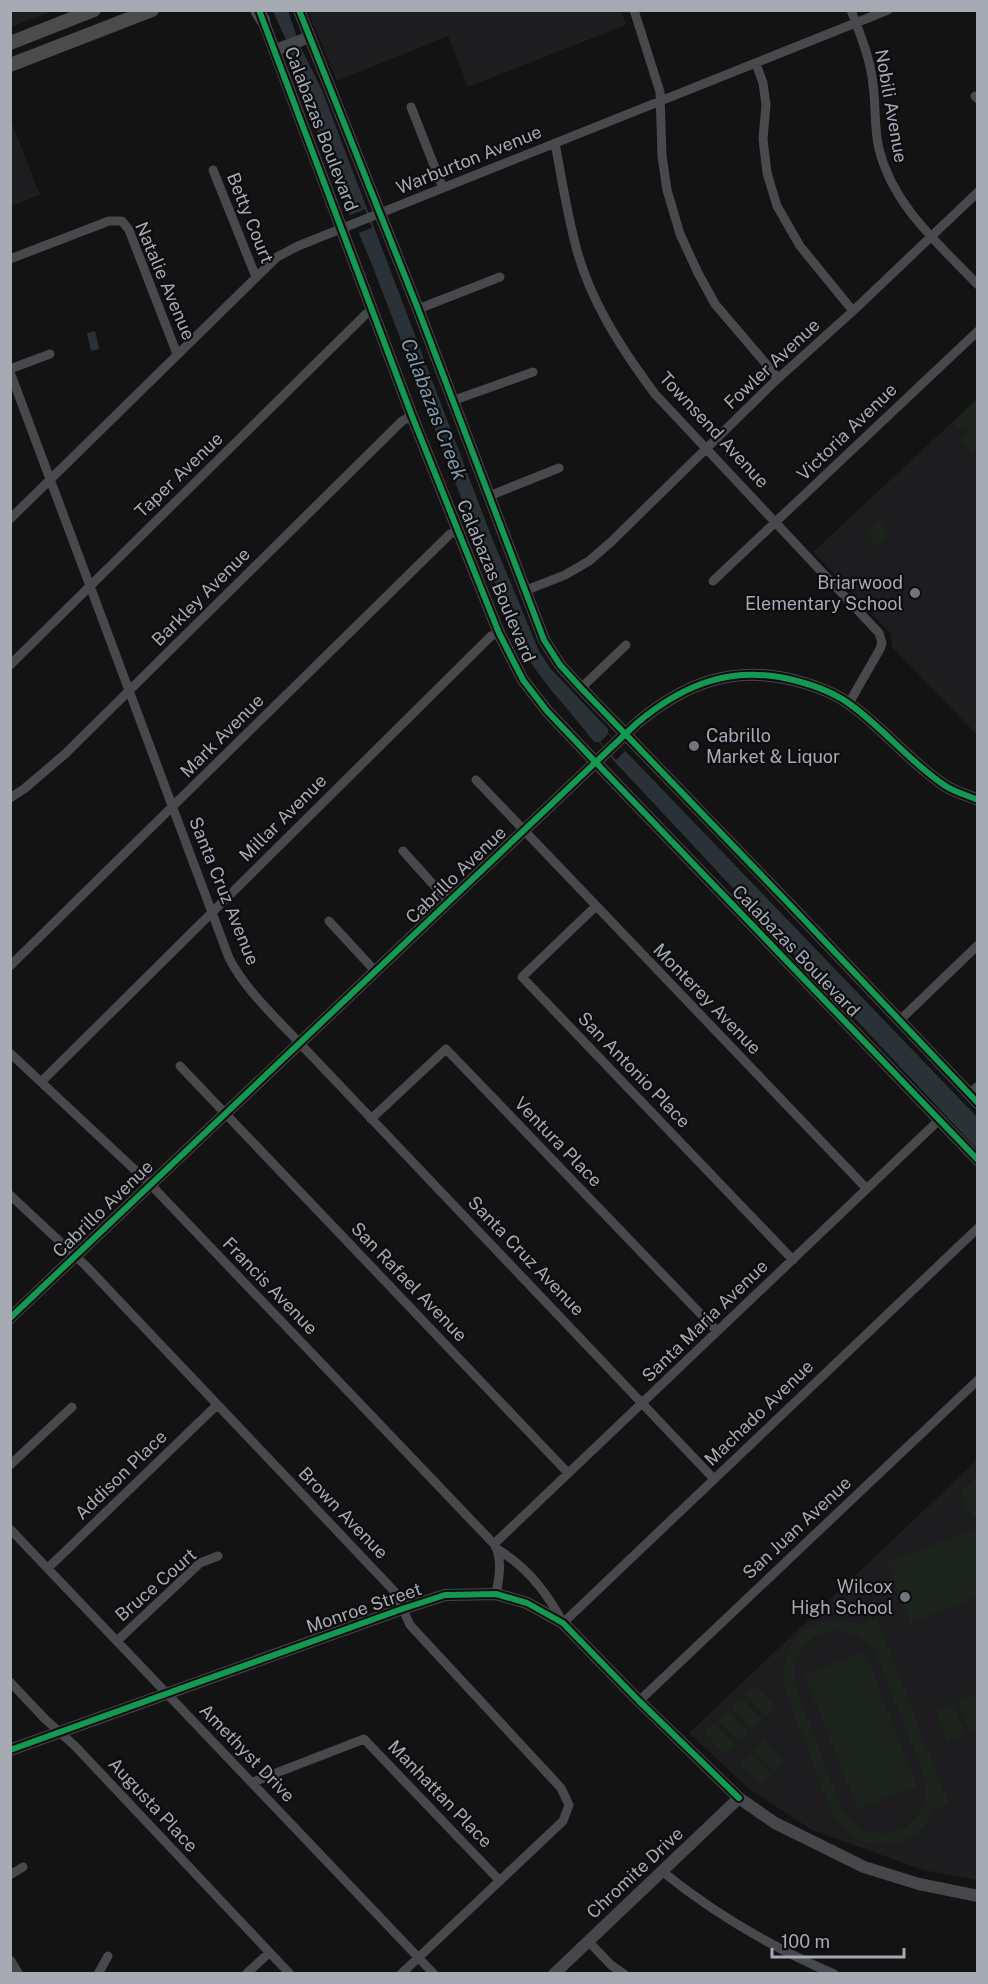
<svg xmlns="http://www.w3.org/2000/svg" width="988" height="1984" font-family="'Public Sans',sans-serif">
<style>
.built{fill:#1d1d1f}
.green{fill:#1d231d;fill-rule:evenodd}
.water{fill:#2b3237}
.pier{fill:#131313}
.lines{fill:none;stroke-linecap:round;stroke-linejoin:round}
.street{stroke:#47494c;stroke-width:9}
.secondary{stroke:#46474a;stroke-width:12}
.primary{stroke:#4a4b4d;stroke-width:14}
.cycleway-casing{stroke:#0d0d0f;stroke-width:10}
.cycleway{stroke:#139951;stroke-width:6}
.poi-dot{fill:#72757b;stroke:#0d0d0f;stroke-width:2}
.labels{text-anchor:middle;stroke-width:4.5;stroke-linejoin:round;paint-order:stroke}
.street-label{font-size:18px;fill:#a5aab3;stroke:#0d0d0f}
.poi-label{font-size:18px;fill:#a5aab3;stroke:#0d0d0f;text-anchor:end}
.water-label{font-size:20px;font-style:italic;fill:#7e99ac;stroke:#0d0d0f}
</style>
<rect width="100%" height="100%" fill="#131313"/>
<path class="built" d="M11,10H53V11L11,27Z
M621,11L626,25L468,87L448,36L337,81L308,11Z
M10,118L40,195L11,206H10Z
M977,399V735L892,647L891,634L813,552Z
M977,1460V1880L923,1870L812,1830L748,1788L689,1733Z"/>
<path class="green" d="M977,399V450L972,454L961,437L970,430L965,424L960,429L953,422Z
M880,520L890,537L875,546L865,529Z
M977,1476V1518C961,1508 968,1503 960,1491Z
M977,1528V1597L911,1623L887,1562Z
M877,1618L949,1804L937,1809L935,1806C918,1853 862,1857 834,1818L786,1694C771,1642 817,1604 866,1627L865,1623ZM829,1631H844L859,1636L875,1651L923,1774C940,1829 867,1858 841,1806L797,1690L794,1675L796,1660L803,1647L815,1637Z
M865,1651L917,1786L857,1809L805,1675Z
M754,1685L776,1707L765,1717L744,1694Z
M976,1694L977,1730L970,1733L957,1701Z
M741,1697L763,1720L752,1730L731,1707Z
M954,1703L966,1734L947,1742L935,1710Z
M728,1710L749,1733L739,1742L717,1720Z
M714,1722L736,1745L725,1755L704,1732Z
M764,1740L785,1762L775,1772L753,1750Z
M750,1753L772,1775L761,1785L740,1763Z"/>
<path class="water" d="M273,11H288L300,46L322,90L490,533L539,651L550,668L608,729V733L977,1117V1149L615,762L599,742H594C569,709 540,681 520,645L465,508L371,262L351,215L349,214L293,68L290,49Z
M95,331L99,349L91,351L87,333Z"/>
<path class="pier" d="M365,209L372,228L358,233L351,215Z
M608,734L625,751L616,760L600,742Z"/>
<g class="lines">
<path class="street" d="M634,10L660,92L662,156L667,190L680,234L698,273L715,304L778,378
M851,10C860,34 871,60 873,85C876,106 874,129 879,149C893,206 939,244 978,285
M756,64L763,83L766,105L763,139L767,173L777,206L800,246L853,311
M975,96L978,99
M411,107L443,188
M555,143C561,175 566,207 574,239C587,296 620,347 655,394L879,633L882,643L880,649L849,703
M213,170L256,277
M10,259L109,221H122L129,230L177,354
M418,309L500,277
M10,369L50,354
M10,372L229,958C244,987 268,1010 290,1033L714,1479
M452,401L533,372
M489,496L559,468
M10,519L277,257L298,246L888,10
M713,581L978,331
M524,591L565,575L589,561L611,542L772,384L853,311L978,192
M10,665L366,314L372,311
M581,688L626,645
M476,780L867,1189
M10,798L24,789L65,754L402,421L412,416
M403,851L449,902
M596,906L522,977L793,1260
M329,921L376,972
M10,966L450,534L458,530
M899,1021L978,945
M10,1053L151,1185L494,1544C503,1559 499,1578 496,1594
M180,1066L568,1473
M42,1081L491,636L499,633
M969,1094L978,1086
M371,1119L446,1049L717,1331
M10,1195L86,1266L395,1592L410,1625L561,1788L569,1805L563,1821L401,1974
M10,1465L72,1407
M10,1529L434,1974
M494,1544L938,1121
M497,1549C526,1566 548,1594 563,1623L978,1228
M48,1568L217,1405
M117,1641L200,1563L218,1556
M10,1682L45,1719L75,1746L290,1974
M639,1701L978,1380
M253,1782L364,1739L500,1881
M663,1872C716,1915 771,1947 834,1974
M10,1875L23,1867
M588,1941L611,1965L624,1974
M98,1974L108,1956
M246,1974L269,1953"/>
<path class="secondary" d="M299,10L418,309L544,640L560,665L581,688L792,907L978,1103
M260,12L412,416L499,633L523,680L547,711L605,772L978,1160
M275,50L310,37
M10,1318L637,723C685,683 734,664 797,681C816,686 835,693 851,705C884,729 910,762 944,785C954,792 967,795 978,800
M10,1750L402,1609L445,1595L496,1594L527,1603L563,1623L639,1701L739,1798L775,1823L864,1867L919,1884L978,1896
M10,1962L17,1974
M554,1974L739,1798"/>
<path class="primary" d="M257,10L263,20
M10,43L94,10
M10,65L152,10"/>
<g class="cycleway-casing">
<path id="cycleway" d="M259,10L412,416L499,633L523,680L547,711L605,772L978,1160
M299,10L418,309L544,640L560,665L581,688L792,907L978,1103
M10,1318L637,723C685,683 734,664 797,681C816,686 835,693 851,705C884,729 910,762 944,785C954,792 967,795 978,800
M10,1750L402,1609L445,1595L496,1594L527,1603L563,1623L639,1701L739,1798"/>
</g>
<use href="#cycleway" class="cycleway"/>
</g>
<g class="poi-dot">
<circle cx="915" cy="593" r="6"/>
<circle cx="694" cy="746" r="6"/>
<circle cx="905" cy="1597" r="6"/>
</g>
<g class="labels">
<g class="street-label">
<text transform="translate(891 106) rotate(80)" y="6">Nobili Avenue</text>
<text transform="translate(321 129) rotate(69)" y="6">Calabazas Boulevard</text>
<text transform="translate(469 160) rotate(-22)" y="6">Warburton Avenue</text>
<text transform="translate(250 218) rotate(68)" y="6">Betty Court</text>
<text transform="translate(165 281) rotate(67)" y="6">Natalie Avenue</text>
<text transform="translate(772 364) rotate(-43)" y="6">Fowler Avenue</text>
<text transform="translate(714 430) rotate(47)" y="6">Townsend Avenue</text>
<text transform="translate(847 432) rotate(-44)" y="6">Victoria Avenue</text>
<text transform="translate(179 475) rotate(-44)" y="6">Taper Avenue</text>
<text transform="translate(496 581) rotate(67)" y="6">Calabazas Boulevard</text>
<text transform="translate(201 597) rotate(-45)" y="6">Barkley Avenue</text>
<text transform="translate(222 736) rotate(-45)" y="6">Mark Avenue</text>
<text transform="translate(283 818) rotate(-45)" y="6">Millar Avenue</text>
<text transform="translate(456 875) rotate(-44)" y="6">Cabrillo Avenue</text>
<text transform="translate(224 891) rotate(68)" y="6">Santa Cruz Avenue</text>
<text transform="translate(796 951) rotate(46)" y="6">Calabazas Boulevard</text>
<text transform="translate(707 999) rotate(46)" y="6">Monterey Avenue</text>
<text transform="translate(634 1070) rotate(46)" y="6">San Antonio Place</text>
<text transform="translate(558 1142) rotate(46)" y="6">Ventura Place</text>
<text transform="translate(103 1209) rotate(-44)" y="6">Cabrillo Avenue</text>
<text transform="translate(526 1256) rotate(46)" y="6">Santa Cruz Avenue</text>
<text transform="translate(409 1282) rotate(46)" y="6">San Rafael Avenue</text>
<text transform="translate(270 1286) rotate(46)" y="6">Francis Avenue</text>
<text transform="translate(705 1321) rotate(-44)" y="6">Santa Maria Avenue</text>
<text transform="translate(759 1413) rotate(-44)" y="6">Machado Avenue</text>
<text transform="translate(121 1475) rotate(-44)" y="6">Addison Place</text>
<text transform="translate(343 1513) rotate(46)" y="6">Brown Avenue</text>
<text transform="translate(797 1528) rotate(-43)" y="6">San Juan Avenue</text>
<text transform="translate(156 1585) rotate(-41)" y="6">Bruce Court</text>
<text transform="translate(364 1608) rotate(-19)" y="6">Monroe Street</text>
<text transform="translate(247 1753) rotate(46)" y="6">Amethyst Drive</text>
<text transform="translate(440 1794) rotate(46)" y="6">Manhattan Place</text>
<text transform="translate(153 1805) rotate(47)" y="6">Augusta Place</text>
<text transform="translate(635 1873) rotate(-43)" y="6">Chromite Drive</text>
</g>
<g class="poi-label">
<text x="903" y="589">Briarwood<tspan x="903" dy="21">Elementary School</tspan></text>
<text x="706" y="742" text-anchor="start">Cabrillo<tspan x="706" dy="21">Market &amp; Liquor</tspan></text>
<text x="893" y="1593">Wilcox<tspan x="893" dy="21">High School</tspan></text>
</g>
<g class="water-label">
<text transform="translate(434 409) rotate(69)" y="7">Calabazas Creek</text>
</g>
</g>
<rect width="988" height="1984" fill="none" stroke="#a5aab3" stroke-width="24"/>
<path d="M772 1948v9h132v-9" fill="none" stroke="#a5aab3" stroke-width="3"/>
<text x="781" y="1948" font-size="18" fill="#a5aab3" stroke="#0d0d0f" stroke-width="4.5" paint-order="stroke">100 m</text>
</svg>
